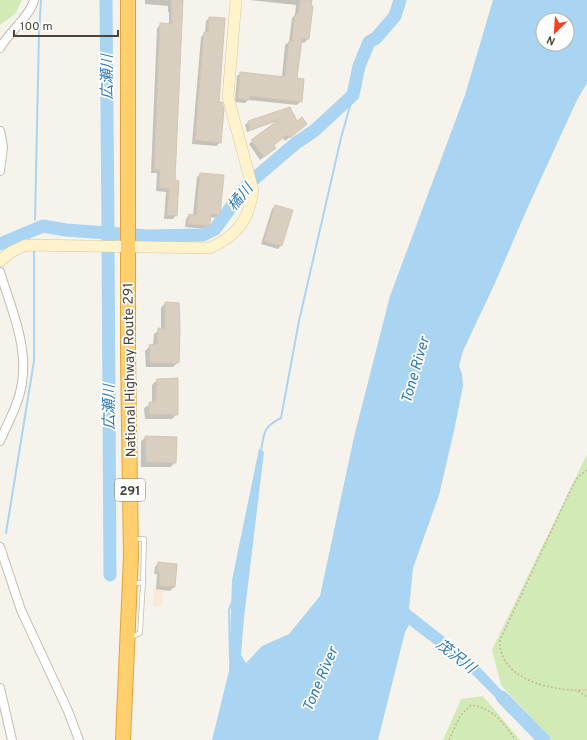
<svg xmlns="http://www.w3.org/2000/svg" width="587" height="740" font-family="Overpass,'Noto Sans JP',sans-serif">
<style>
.commercial{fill:#f7ead8}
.green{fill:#d2eab5}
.water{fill:#a9d4f2;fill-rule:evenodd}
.shadow{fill:#0003}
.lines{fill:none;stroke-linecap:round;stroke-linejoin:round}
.stream{stroke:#a9d4f2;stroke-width:2}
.river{stroke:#a9d4f2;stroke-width:13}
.building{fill:#d8cfc1;stroke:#d3c7b4}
.lane-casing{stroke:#c2bbae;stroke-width:5.5}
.street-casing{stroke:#c2bbae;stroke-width:10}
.secondary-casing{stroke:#d6c79b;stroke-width:12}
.highway-casing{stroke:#e0a43c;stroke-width:16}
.path{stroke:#c4b79f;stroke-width:1.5;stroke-dasharray:2 2;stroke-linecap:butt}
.lane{stroke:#fff;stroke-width:4}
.street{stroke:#fff;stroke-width:8}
.secondary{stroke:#fff3cd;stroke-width:11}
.highway{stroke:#ffcf6e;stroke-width:14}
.labels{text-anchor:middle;stroke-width:3.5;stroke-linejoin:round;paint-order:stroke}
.shield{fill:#fff;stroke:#817c74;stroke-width:1}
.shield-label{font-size:13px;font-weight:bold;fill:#4b4439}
.street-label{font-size:14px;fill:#4b4439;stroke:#fff}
.water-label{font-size:15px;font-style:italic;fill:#2e7ab2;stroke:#fff}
</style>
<rect width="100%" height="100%" fill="#f6f3ec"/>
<path class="commercial" d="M154,588L164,589L162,607L153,606Z"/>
<path class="green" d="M0,0H22L15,14L0,25Z
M587,454V740H552L501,685L492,650Z
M483,696L520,740H443L461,699Z"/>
<path class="water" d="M493,0H587V83L577,100L527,209L495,283L463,351L459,366L462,374L463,386L454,431L439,495L413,568L409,609L471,658L517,707L509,714L496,698L467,669L409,625L405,632L378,740H212L229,671L232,580L259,449L264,452L244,618L241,655L246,663L262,646L289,634L320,596L354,437L390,296L465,95ZM543,20H567V44H543Z"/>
<path class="shadow" d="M145,0H182L174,181L176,215L173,219H164L166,192L156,191L157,173H151L157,28L161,24L169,25V12H168V6L145,4Z
M249,0H311L308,39L304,43L300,42L296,79L301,101L297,105L248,100L245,103L235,102L237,76L241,73L282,77L285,45L289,42L292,18L295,15L296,5Z
M209,18L218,103L220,142L217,146L192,144L201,37L205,33L206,21Z
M290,108L296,122L302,127L285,141L283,138L273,145L272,151L260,160L249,144L277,121L247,132L245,125L248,122Z
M200,174L219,214L215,218L210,217L209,226L205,229L185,227L186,219L189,215H193L197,177Z
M275,206L281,245L278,249L261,244L272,209Z
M165,303L178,362L173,367H146L145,351L150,346H153L154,334L161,329V308Z
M157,380L177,414L172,419H145L144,408L152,403V385Z
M146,437L175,463L170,467H141V441Z
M158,563L176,565L174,587L170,591L156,589L157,574H154L155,567Z"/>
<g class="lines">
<path class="stream" d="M35,220L39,33L41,0
M261,451C264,433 263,427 281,418L299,321L341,138L354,92
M6,533L34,361V248
M230,660L229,610L233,599"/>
<path class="river" d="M106,0L108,226
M108,239L110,575
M0,244L43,226L66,230L148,236L203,235L215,229L248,184L296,143L314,131L353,95L359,66L369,42L376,38L395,16L400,0
M502,697L544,740"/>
</g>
<path class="building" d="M171,0H183L175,180L179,181L177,216L167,215L169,188H159L160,170H154L160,23L172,24Z
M300,0H312L311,6H313L309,39H302L297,78L304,79L302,102L250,96L249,100L238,99L240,72L285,77L289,41H292L295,14H298Z
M209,17L225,18L219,102H222L224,109L221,143L195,140L204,32H208Z
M290,107L297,121L302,117L307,124L290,138L287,135L274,145L276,148L264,157L251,140L280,119L250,130L248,121Z
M200,173L224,175L220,215L211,214L210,226L188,224L189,214L196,215Z
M275,205L293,210L282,246L264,241Z
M165,302L179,303L180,329L179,363H150L149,345L157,344L158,328L165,329Z
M178,378V415L149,414V402H156L157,379Z
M145,436L177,437L176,463L146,462Z
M158,562L177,564L175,587L159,586L160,571H157Z"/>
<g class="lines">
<g class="lane-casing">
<path id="lane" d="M133,539H144L143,583
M130,638L140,633L143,583H133"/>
</g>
<g class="street-casing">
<path id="street" d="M0,48C9,32 31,15 34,0
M0,131L3,147L0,171
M0,272C11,308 28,345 22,383C19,404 8,422 0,441
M0,547L21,610L68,711L79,740
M0,688L12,740"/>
</g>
<g class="secondary-casing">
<path id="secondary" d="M0,261L11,252L26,245L210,248C237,236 249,220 253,190L228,97L236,0"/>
</g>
<g class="highway-casing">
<path id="highway" d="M123,740L131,556L128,357V0"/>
</g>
<path class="path" d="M587,470L579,476L574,483L500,640C498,681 556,692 587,690
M578,691L587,697
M449,740L460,716L471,705C495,709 502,722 516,740"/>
<use href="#lane" class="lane"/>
<use href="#street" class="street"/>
<use href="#secondary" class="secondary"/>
<use href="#highway" class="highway"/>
</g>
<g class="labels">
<rect class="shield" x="115" y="479" width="30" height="22" rx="3"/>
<g class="shield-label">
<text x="130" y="495">291</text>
</g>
<g class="street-label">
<text transform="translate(129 370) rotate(-91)" y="5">National Highway Route 291</text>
</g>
<g class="water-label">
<text transform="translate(107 77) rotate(-90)" y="5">広瀬川</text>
<text transform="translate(240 197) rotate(-51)" y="5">橘川</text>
<text transform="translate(415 370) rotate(-74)" y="5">Tone River</text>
<text transform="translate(109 407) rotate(-90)" y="5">広瀬川</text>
<text transform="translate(456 656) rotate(38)" y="5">茂沢川</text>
<text transform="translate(320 679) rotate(-67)" y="5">Tone River</text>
</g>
</g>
<g transform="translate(555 32) rotate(205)"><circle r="19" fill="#ffffff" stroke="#b7b4b0"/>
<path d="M0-3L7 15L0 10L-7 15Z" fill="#fc3f1d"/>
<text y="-6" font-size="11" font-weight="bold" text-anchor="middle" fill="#4b4439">N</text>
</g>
<path d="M14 30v6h104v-6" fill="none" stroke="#4b4439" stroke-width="2"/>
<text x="20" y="30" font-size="12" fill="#4b4439" stroke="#ffffff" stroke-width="3" paint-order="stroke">100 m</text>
</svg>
